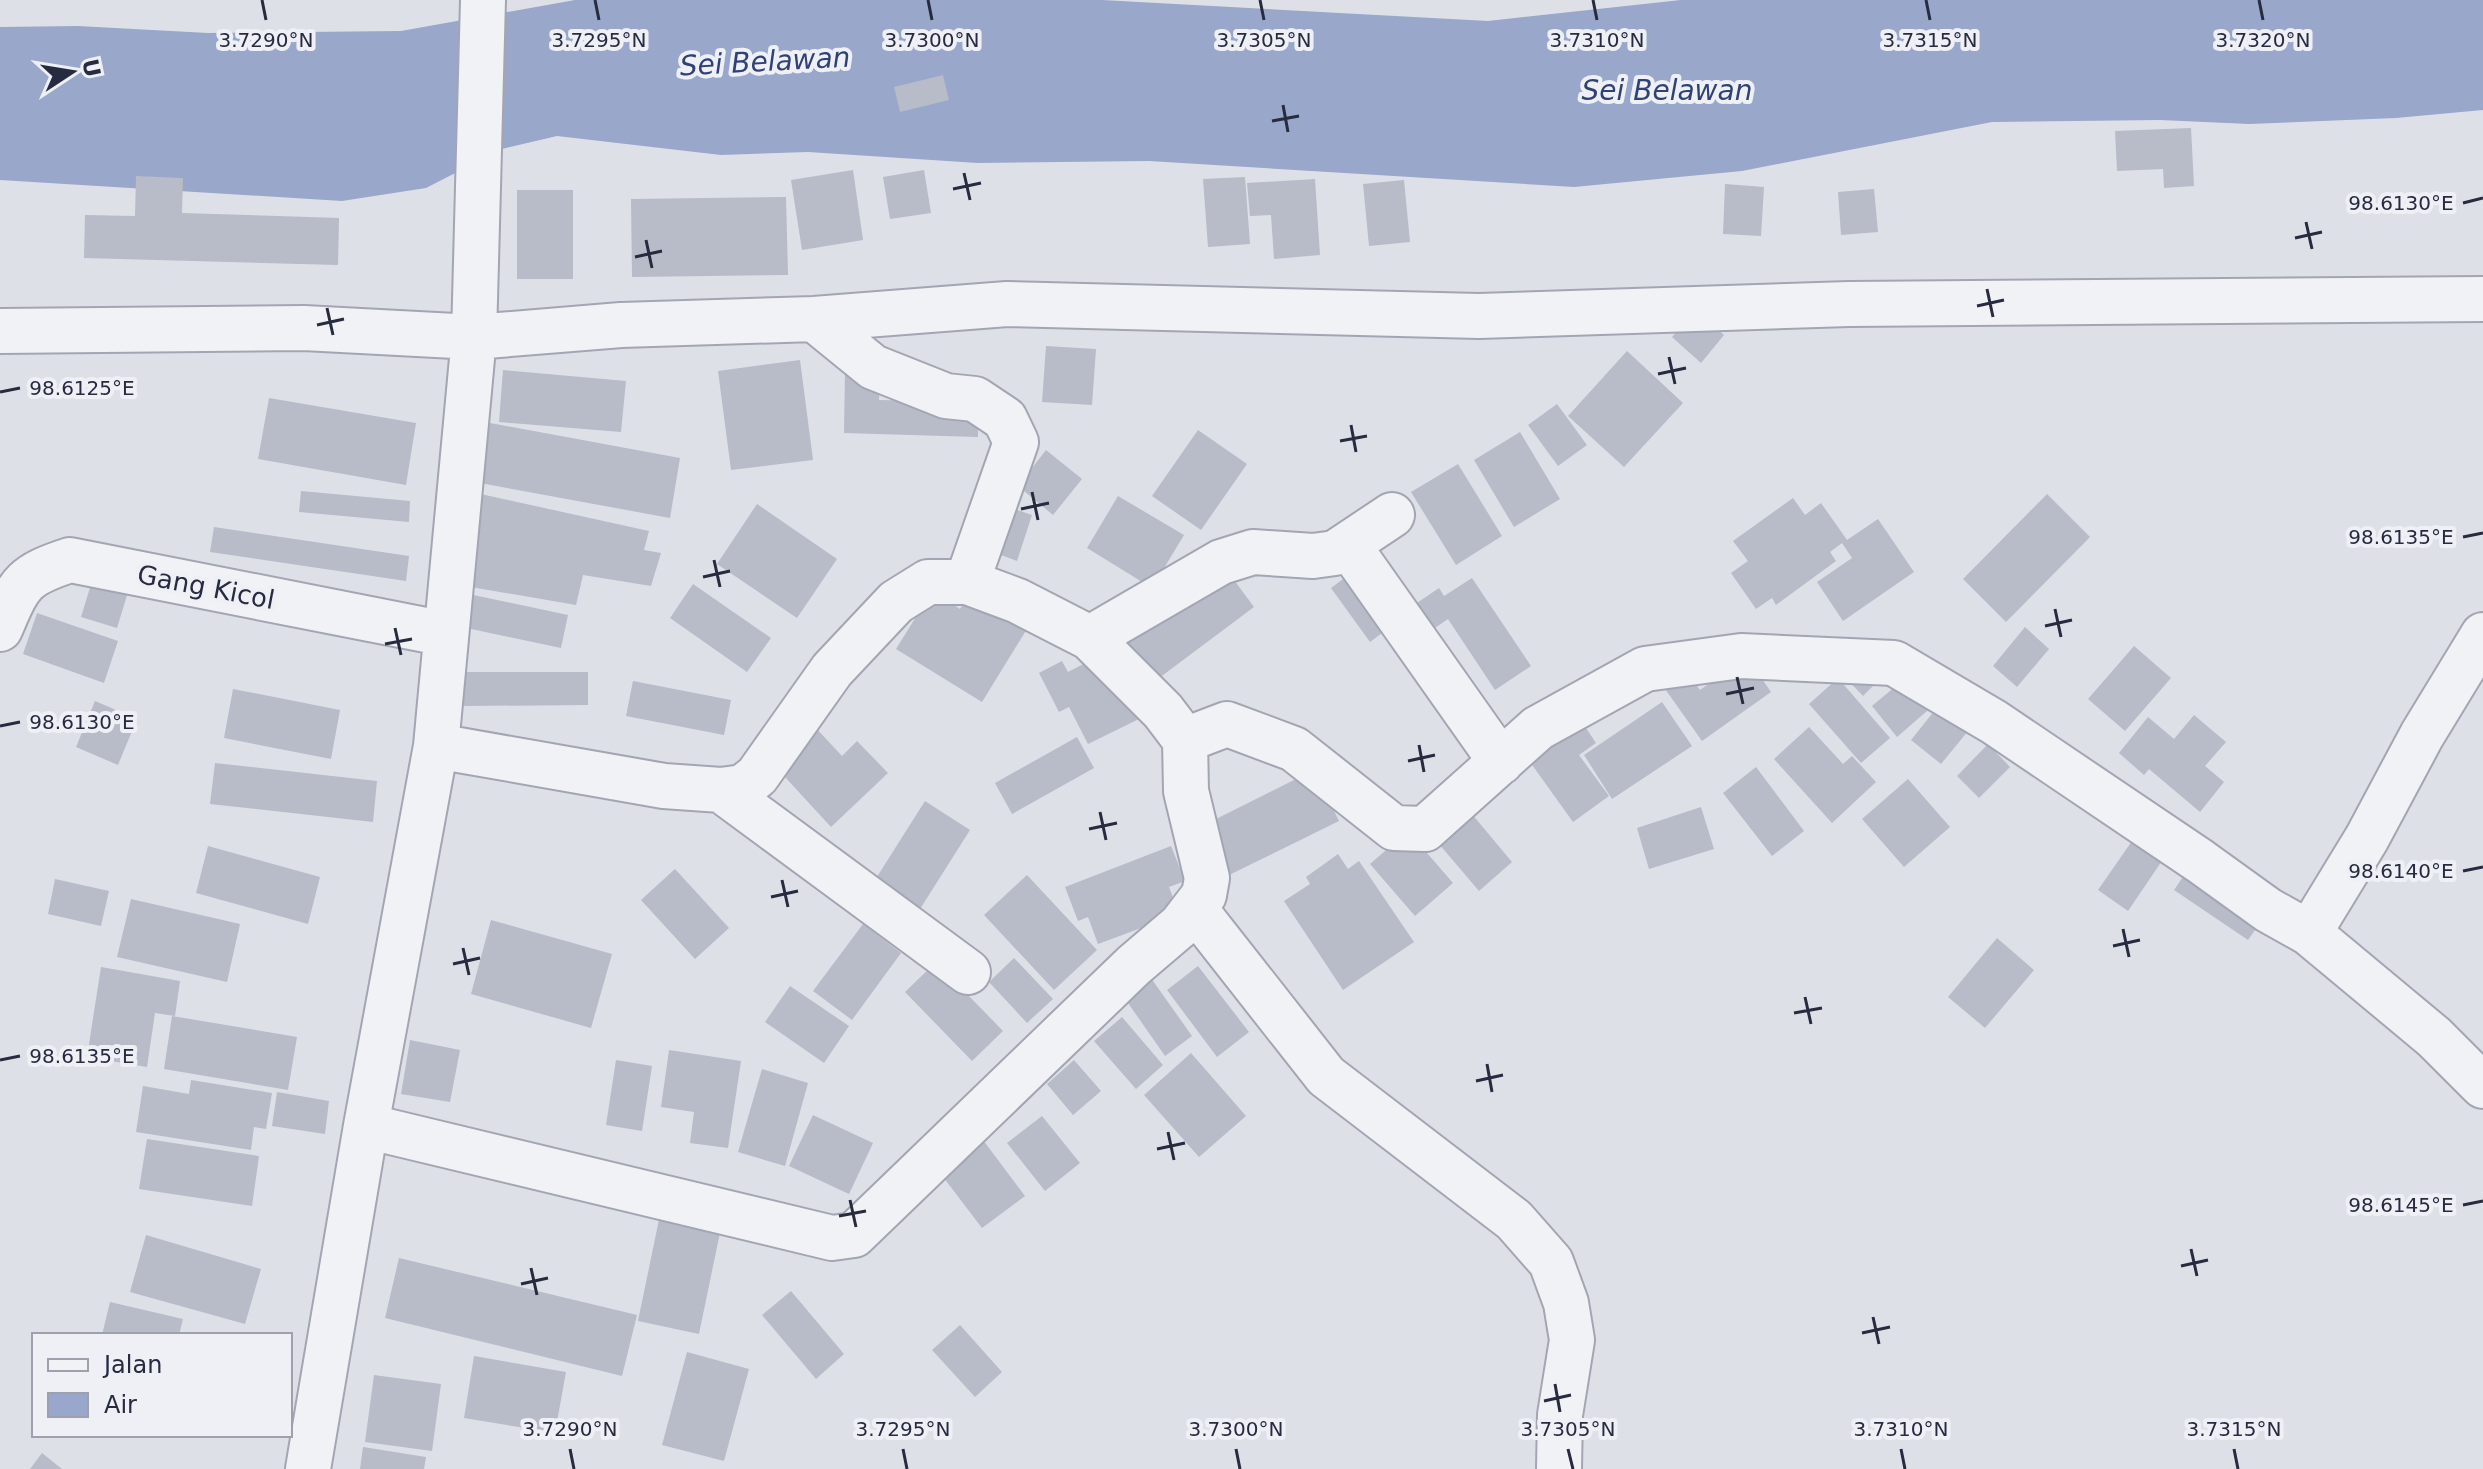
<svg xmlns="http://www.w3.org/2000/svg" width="2483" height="1469" font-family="'DejaVu Sans',sans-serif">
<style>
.water{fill:#98a7ca}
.building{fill:#b8bbc8}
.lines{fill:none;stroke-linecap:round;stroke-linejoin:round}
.minor-casing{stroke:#a3a6b2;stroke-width:48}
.minor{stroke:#f1f2f6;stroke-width:44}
.ticks{fill:none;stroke:#272b40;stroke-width:3}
.labels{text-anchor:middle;stroke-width:8;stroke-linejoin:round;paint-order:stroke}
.street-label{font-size:26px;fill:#272b40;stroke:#eef0f6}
.water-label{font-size:28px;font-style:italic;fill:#304275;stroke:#eef0f6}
.ticks-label{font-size:20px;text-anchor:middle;fill:#272b40;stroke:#eef0f6;stroke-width:8;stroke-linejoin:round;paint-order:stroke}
</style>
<rect width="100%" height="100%" fill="#dee0e8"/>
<path class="water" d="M575,0H1102L1488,21L1681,0H2483V110L2396,118L2249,124L2160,120L1992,122L1742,171L1574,187L1149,161L978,163L808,152L721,155L557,136L502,149L426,188L342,201L0,180V27L78,26L208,33L401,31Z"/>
<path class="building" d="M943,75L949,100L900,112L894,87Z
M2191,128L2194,186L2164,188L2163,169L2117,171L2115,131Z
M853,170L863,240L802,250L791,180Z
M924,170L931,213L890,219L883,177Z
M136,176L183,178L182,213L339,218L338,265L84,258L85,215L135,216Z
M1245,177L1250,244L1208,247L1203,179Z
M1315,179L1320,255L1274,259L1271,215L1250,216L1247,183Z
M1404,180L1410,242L1369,246L1363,184Z
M1725,184L1764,187L1761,236L1723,234Z
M1874,189L1878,232L1841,235L1838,192Z
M517,190H573V279H517Z
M786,197L788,275L632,277L631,199Z
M1695,310L1724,335L1701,363L1672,337Z
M1046,346L1096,349L1092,405L1042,402Z
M1627,351L1683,403L1624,467L1568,416Z
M800,360L813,460L731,470L718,371Z
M503,370L626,381L621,432L499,422Z
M845,371H880L879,400L978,402V437L844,433Z
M269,398L416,423L406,485L258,459Z
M1557,404L1587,445L1558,466L1528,425Z
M490,423L680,458L670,518L480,483Z
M1198,430L1247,464L1201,530L1152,496Z
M1520,432L1560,499L1514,527L1474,460Z
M1046,450L1082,479L1053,515L1018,486Z
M1458,464L1502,536L1456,565L1411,492Z
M301,491L410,501L409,522L299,512Z
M476,493L649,531L644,550L661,553L651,586L583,575L576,605L465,586Z
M2047,494L2090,537L2006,622L1963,579Z
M1118,496L1184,535L1152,588L1087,548Z
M1793,498L1805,515L1821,503L1847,540L1878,519L1914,572L1843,621L1817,582L1852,558L1842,543L1830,552L1836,561L1776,605L1772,598L1756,609L1731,573L1748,561L1733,541Z
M757,504L837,559L797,618L717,564Z
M1009,507L1032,515L1017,561L993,552Z
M214,527L409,556L406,581L210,552Z
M1223,565L1254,607L1147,687L1116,645Z
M96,568L132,579L117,628L81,617Z
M1358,568L1397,622L1370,642L1331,588Z
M1472,578L1531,666L1495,690L1448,619L1429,632L1411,607L1439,588L1444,596Z
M693,584L771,638L747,672L670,618Z
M932,591L960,609L969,594L1027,629L982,702L896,649Z
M464,593L568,615L561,648L457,626Z
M37,613L118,641L104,683L23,654Z
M2025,627L2049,649L2017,687L1993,666Z
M2134,646L2171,678L2125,731L2088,699Z
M1747,657L1771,692L1702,741L1658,679L1681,663L1700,690Z
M1093,659L1141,718L1088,744L1069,707L1059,712L1039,673L1062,661L1068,672Z
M463,672H588V705L463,706Z
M1910,674L1935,704L1897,737L1872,706Z
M1838,678L1890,738L1861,763L1809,704Z
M1846,678L1880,679L1863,696Z
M633,681L731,700L724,735L626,716Z
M233,689L340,710L331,759L224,738Z
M1943,700L1973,725L1941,764L1911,740Z
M95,701L137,719L118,765L76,747Z
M1662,702L1692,746L1612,799L1584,755Z
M2194,715L2226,742L2205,766L2224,782L2200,812L2149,769L2144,775L2119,753L2148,717L2174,739Z
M1582,722L1596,743L1579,755L1609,796L1573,822L1520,748Z
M814,726L842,756L857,741L888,773L831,827L773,764Z
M1809,727L1843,764L1852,756L1876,782L1832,823L1774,759Z
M1077,737L1094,768L1012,814L995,783Z
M1988,744L2010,767L1979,798L1957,776Z
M215,763L377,781L373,822L210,804Z
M1756,767L1804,831L1772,856L1723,793Z
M1314,770L1339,821L1225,877L1200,827Z
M1908,779L1950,827L1904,867L1862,819Z
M925,801L970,830L920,909L875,880Z
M1461,801L1512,862L1479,891L1428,831Z
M1701,807L1714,849L1649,869L1637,828Z
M2141,828L2170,849L2128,911L2098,890Z
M1408,831L1453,883L1415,916L1370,864Z
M208,846L320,877L308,924L196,893Z
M1171,846L1185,881L1169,887L1179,914L1098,944L1088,917L1078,921L1065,887Z
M1338,854L1348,869L1359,861L1414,942L1343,990L1284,901L1310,884L1306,877Z
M2193,862L2267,913L2248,940L2174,890Z
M675,869L729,928L695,959L641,900Z
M1027,875L1097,950L1054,990L984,915Z
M55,879L109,891L101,926L48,914Z
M131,899L240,924L227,982L117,957Z
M491,920L612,954L591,1028L471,994Z
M863,924L901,953L852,1020L813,991Z
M1997,938L2034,970L1985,1028L1948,997Z
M1014,958L1053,999L1027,1023L989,982Z
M936,962L1003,1031L972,1061L905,992Z
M1198,966L1249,1032L1217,1057L1167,990Z
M101,967L180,981L175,1016L155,1013L147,1067L87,1057Z
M1146,971L1192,1036L1165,1056L1119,990Z
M790,986L849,1026L824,1063L765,1022Z
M172,1016L297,1037L288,1090L164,1069Z
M1122,1017L1163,1065L1136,1089L1094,1041Z
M410,1040L460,1050L450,1102L401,1094Z
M669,1050L741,1061L728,1148L690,1143L694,1112L661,1107Z
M1191,1053L1246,1116L1199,1157L1144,1095Z
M616,1060L652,1066L642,1131L606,1125Z
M1074,1060L1101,1091L1073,1115L1047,1084Z
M762,1069L808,1083L785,1166L738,1152Z
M191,1080L272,1093L266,1129L254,1127L251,1150L136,1132L143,1086L189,1094Z
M277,1092L329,1101L325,1134L272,1126Z
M813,1115L873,1143L849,1194L789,1166Z
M1042,1116L1080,1163L1045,1191L1007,1143Z
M980,1136L1025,1196L982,1228L937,1169Z
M147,1139L259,1156L252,1206L139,1189Z
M662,1205L723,1218L699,1334L638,1321Z
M146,1235L261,1269L245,1324L130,1292Z
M399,1258L637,1315L622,1376L385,1318Z
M791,1291L844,1354L816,1379L762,1315Z
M110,1302L183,1319L179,1335H102Z
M960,1325L1002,1372L975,1397L932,1350Z
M687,1352L749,1369L724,1461L662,1445Z
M474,1356L566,1372L555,1433L464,1418Z
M374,1375L441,1384L432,1451L365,1442Z
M363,1447L426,1457L424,1469H360Z
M42,1453L62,1469H30Z"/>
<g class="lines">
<g class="minor-casing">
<path id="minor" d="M814,319L873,367L946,396L975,399L1005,419L1016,442L967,582
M0,331L304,328L474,337L621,325L814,319L1007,304L1479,316L1849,304L2483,299
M1348,545L1501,762
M0,629C20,583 21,576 70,560L446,634
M1090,638L1221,562L1253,552L1313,556L1335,553L1392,515
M436,746L664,786L721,790L743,787L757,776L832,670L896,602L928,582H967L1018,601L1090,638L1163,711L1185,740L1227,724L1294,749L1394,828L1425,829L1538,728L1645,669L1741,656L1894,663L1994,722L2200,861L2268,910L2309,933L2367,838L2422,735L2483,635
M721,790L968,972
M1194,908L1326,1076L1514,1220L1551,1262L1566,1303L1572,1340L1560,1415L1559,1469
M2309,933L2434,1037L2483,1086
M366,1126L832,1238L854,1235L1134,965L1181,925L1204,895L1207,878L1186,791L1185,740
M308,1469L366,1126L436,746L474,337L483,0"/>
</g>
<use href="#minor" class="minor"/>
</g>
<path class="ticks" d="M262,0L266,20M595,0L599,20M928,0L932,20M1260,0L1264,20M1593,0L1597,20M1926,0L1930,20M2259,0L2263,20M1283,105L1288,132M1272,121L1299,116M964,173L970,200M953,189L981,183M2463,203L2483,198M2306,222L2312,249M2295,238L2322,232M646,240L652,268M635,257L662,251M1987,289L1993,317M1977,306L2004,300M327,308L333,335M317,325L344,319M1669,357L1675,384M1658,374L1686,368M0,392L20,388M1351,425L1356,452M1340,441L1367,436M1032,492L1038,520M1021,509L1049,503M2463,537L2483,533M714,560L720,587M703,577L730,571M2055,609L2061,637M2045,626L2072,620M395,628L401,655M385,644L412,639M1737,677L1743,704M1726,694L1754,688M0,726L20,722M1419,745L1424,772M1408,761L1435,755M1100,812L1106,840M1089,829L1117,823M2463,871L2483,867M782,880L788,907M771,897L798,891M2123,929L2129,957M2113,946L2140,940M463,948L469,975M453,964L480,958M1805,997L1811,1024M1794,1013L1822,1008M0,1060L20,1056M1487,1064L1492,1092M1476,1081L1503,1075M1168,1132L1174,1160M1157,1149L1185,1143M850,1200L856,1227M2463,1205L2483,1201M839,1216L866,1211M2191,1249L2197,1276M2181,1266L2208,1260M531,1268L537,1295M521,1284L548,1278M1873,1317L1879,1344M1862,1333L1890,1327M1555,1384L1560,1412M1544,1401L1571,1395M570,1449L574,1469M903,1449L907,1469M1236,1449L1240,1469M1568,1449L1573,1469M1901,1449L1905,1469M2234,1449L2238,1469"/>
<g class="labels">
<g class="street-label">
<text transform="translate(206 587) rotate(11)" y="9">Gang Kicol</text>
</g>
<g class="water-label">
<text transform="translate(765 61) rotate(-3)" y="10">Sei Belawan</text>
<text x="1667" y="100">Sei Belawan</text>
</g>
</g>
<g class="ticks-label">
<text x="266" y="47">3.7290°N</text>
<text x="599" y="47">3.7295°N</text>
<text x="932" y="47">3.7300°N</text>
<text x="1264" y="47">3.7305°N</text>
<text x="1597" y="47">3.7310°N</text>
<text x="1930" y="47">3.7315°N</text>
<text x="2263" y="47">3.7320°N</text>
<text x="2401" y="210">98.6130°E</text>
<text x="82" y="395">98.6125°E</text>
<text x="2401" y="544">98.6135°E</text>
<text x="82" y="729">98.6130°E</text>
<text x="2401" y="878">98.6140°E</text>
<text x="82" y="1063">98.6135°E</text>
<text x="2401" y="1212">98.6145°E</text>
<text x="570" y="1436">3.7290°N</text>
<text x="903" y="1436">3.7295°N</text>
<text x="1236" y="1436">3.7300°N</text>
<text x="1568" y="1436">3.7305°N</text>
<text x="1901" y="1436">3.7310°N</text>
<text x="2234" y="1436">3.7315°N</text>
</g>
<rect x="32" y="1333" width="260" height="104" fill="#eef0f6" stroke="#9ea1ad" stroke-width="2"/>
<rect x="48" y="1359" width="40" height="12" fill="#f1f2f6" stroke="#9ea1ad" stroke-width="2"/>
<text x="104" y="1373" font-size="24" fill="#272b40">Jalan</text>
<rect x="48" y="1393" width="40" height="24" fill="#98a7ca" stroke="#9ea1ad" stroke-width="2"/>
<text x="104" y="1413" font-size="24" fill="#272b40">Air</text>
<g transform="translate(72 72) rotate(78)" stroke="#eef0f6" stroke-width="6" paint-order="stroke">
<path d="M0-6L14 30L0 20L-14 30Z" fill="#272b40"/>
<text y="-12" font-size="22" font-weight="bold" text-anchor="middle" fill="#272b40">U</text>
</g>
</svg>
